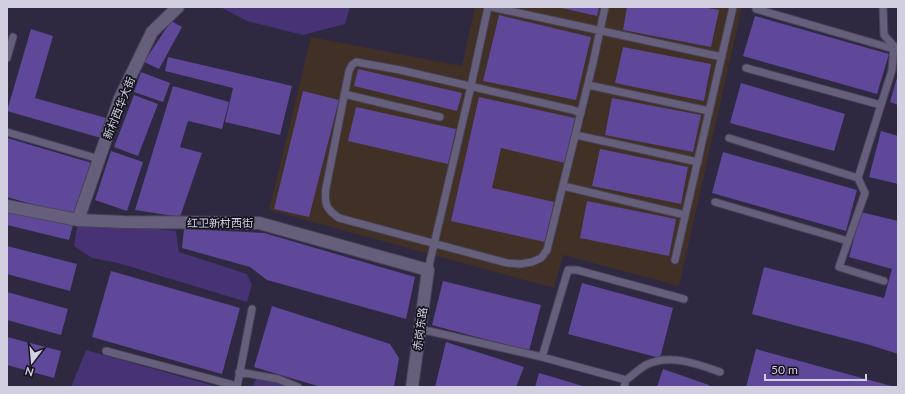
<svg xmlns="http://www.w3.org/2000/svg" width="905" height="394" font-family="Lato,'Noto Sans SC',sans-serif">
<style>
.commercial{fill:#413026}
.green{fill:#463275}
.building{fill:#5f4899}
.lines{fill:none;stroke-linecap:round;stroke-linejoin:round}
.lane-casing{stroke:#474257;stroke-width:9}
.street-casing{stroke:#474257;stroke-width:14}
.lane{stroke:#655f7c;stroke-width:7}
.street{stroke:#655f7c;stroke-width:12}
.labels{text-anchor:middle;stroke-width:3.5;stroke-linejoin:round;paint-order:stroke}
.street-label{font-size:11px;fill:#d2cfe0;stroke:#15131e}
</style>
<rect width="100%" height="100%" fill="#2e2841"/>
<path class="commercial" d="M475,7H742L679,286L563,255L554,288L269,210L311,37L462,66Z"/>
<path class="green" d="M220,7H350L345,24L303,35L247,21Z
M96,222L176,231L179,252L247,274L252,285L247,302L118,263L92,258L74,246L77,227Z
M86,350L218,387H71Z
M256,379L276,381L291,387H252Z"/>
<path class="building" d="M557,7H599L597,16Z
M627,7H702L719,10L711,47L623,30Z
M499,15L591,37L576,100L483,81Z
M755,16L889,54L877,94L743,56Z
M171,21L182,27L159,69L144,62Z
M31,29L53,36L35,98L106,118L101,138L7,111Z
M623,47L711,64L704,101L615,83Z
M168,57L292,86L280,135L225,122L233,88L165,71Z
M358,69L462,93L457,111L354,86Z
M141,72L170,83L163,102L134,92Z
M898,74V105L890,102Z
M741,83L845,114L834,151L730,123Z
M173,86L229,102L222,129L188,121L180,147L202,153L180,217L135,210Z
M303,91L339,100L309,217L274,209Z
M134,95L158,104L138,156L114,147Z
M479,97L575,118L565,163L501,148L492,188L554,202L545,242L451,221Z
M612,98L701,115L693,152L605,135Z
M356,107L456,129L448,164L348,141Z
M881,131L898,136V184L869,177Z
M7,138L92,163L76,217L7,197Z
M600,149L688,167L681,204L592,186Z
M111,151L143,162L127,211L95,200Z
M723,152L857,190L846,231L712,193Z
M587,201L676,219L669,256L580,238Z
M7,210L73,225L69,240L7,225Z
M861,212L898,221V354L870,345L752,314L764,267L884,298L892,269L849,257Z
M184,229L264,233L415,277L406,319L267,280L250,267L182,248Z
M7,246L77,264L70,291L7,274Z
M111,271L240,308L222,374L92,337Z
M443,281L541,305L529,351L432,325Z
M582,283L673,308L660,358L568,334Z
M7,292L68,309L61,335L7,320Z
M272,306L390,344L399,358L394,387H321L254,367Z
M7,337L61,351L54,378L7,365Z
M446,342L524,367L516,387H435Z
M756,349L895,387H746Z
M663,369L709,385V387H657Z
M539,373L586,387H535Z"/>
<g class="lines">
<g class="lane-casing">
<path id="lane" d="M491,7L722,57
M883,7L884,35L894,46L892,70L858,178L865,193L839,267L884,281
M756,9L894,49
M7,58L13,37
M746,68L881,105
M588,85L709,111
M344,94L440,117
M581,113L573,110L400,70L356,62L352,65L349,71L326,188C324,204 326,209 339,218L507,263L520,264L532,262L541,258L547,250L593,63L605,7
M7,132L99,159
M576,135L698,162
M729,138L858,178
M563,186L685,215
M715,202L848,241
M675,260L733,7
M428,270L471,86L488,7
M420,329L542,357L626,380L624,387
M106,351L237,386
M542,357L568,270H577L684,299
M239,372L278,379L298,387
M626,380C633,375 639,369 646,365C669,353 698,364 720,372
M237,387L252,309"/>
</g>
<g class="street-casing">
<path id="street" d="M7,206L78,220L124,222L259,223L428,270L412,387
M78,220L120,98L152,32L178,7"/>
</g>
<use href="#lane" class="lane"/>
<use href="#street" class="street"/>
</g>
<g class="labels">
<g class="street-label">
<text transform="translate(119 108) rotate(-68)" y="4">新村西华大街</text>
<text x="220" y="227">红卫新村西街</text>
<text transform="translate(420 329) rotate(-82)" y="4">赤岗东路</text>
</g>
</g>
<rect width="905" height="394" fill="none" stroke="#d2cfe0" stroke-width="16"/>
<g transform="translate(32 362) rotate(196)" stroke="#15131e" stroke-width="3" paint-order="stroke">
<path d="M0-3L7 15L0 10L-7 15Z" fill="#d2cfe0"/>
<text y="-6" font-size="11" font-weight="bold" text-anchor="middle" fill="#d2cfe0">N</text>
</g>
<path d="M765 374v6h101v-6" fill="none" stroke="#d2cfe0" stroke-width="2"/>
<text x="771" y="374" font-size="12" fill="#d2cfe0" stroke="#15131e" stroke-width="3" paint-order="stroke">50 m</text>
</svg>
